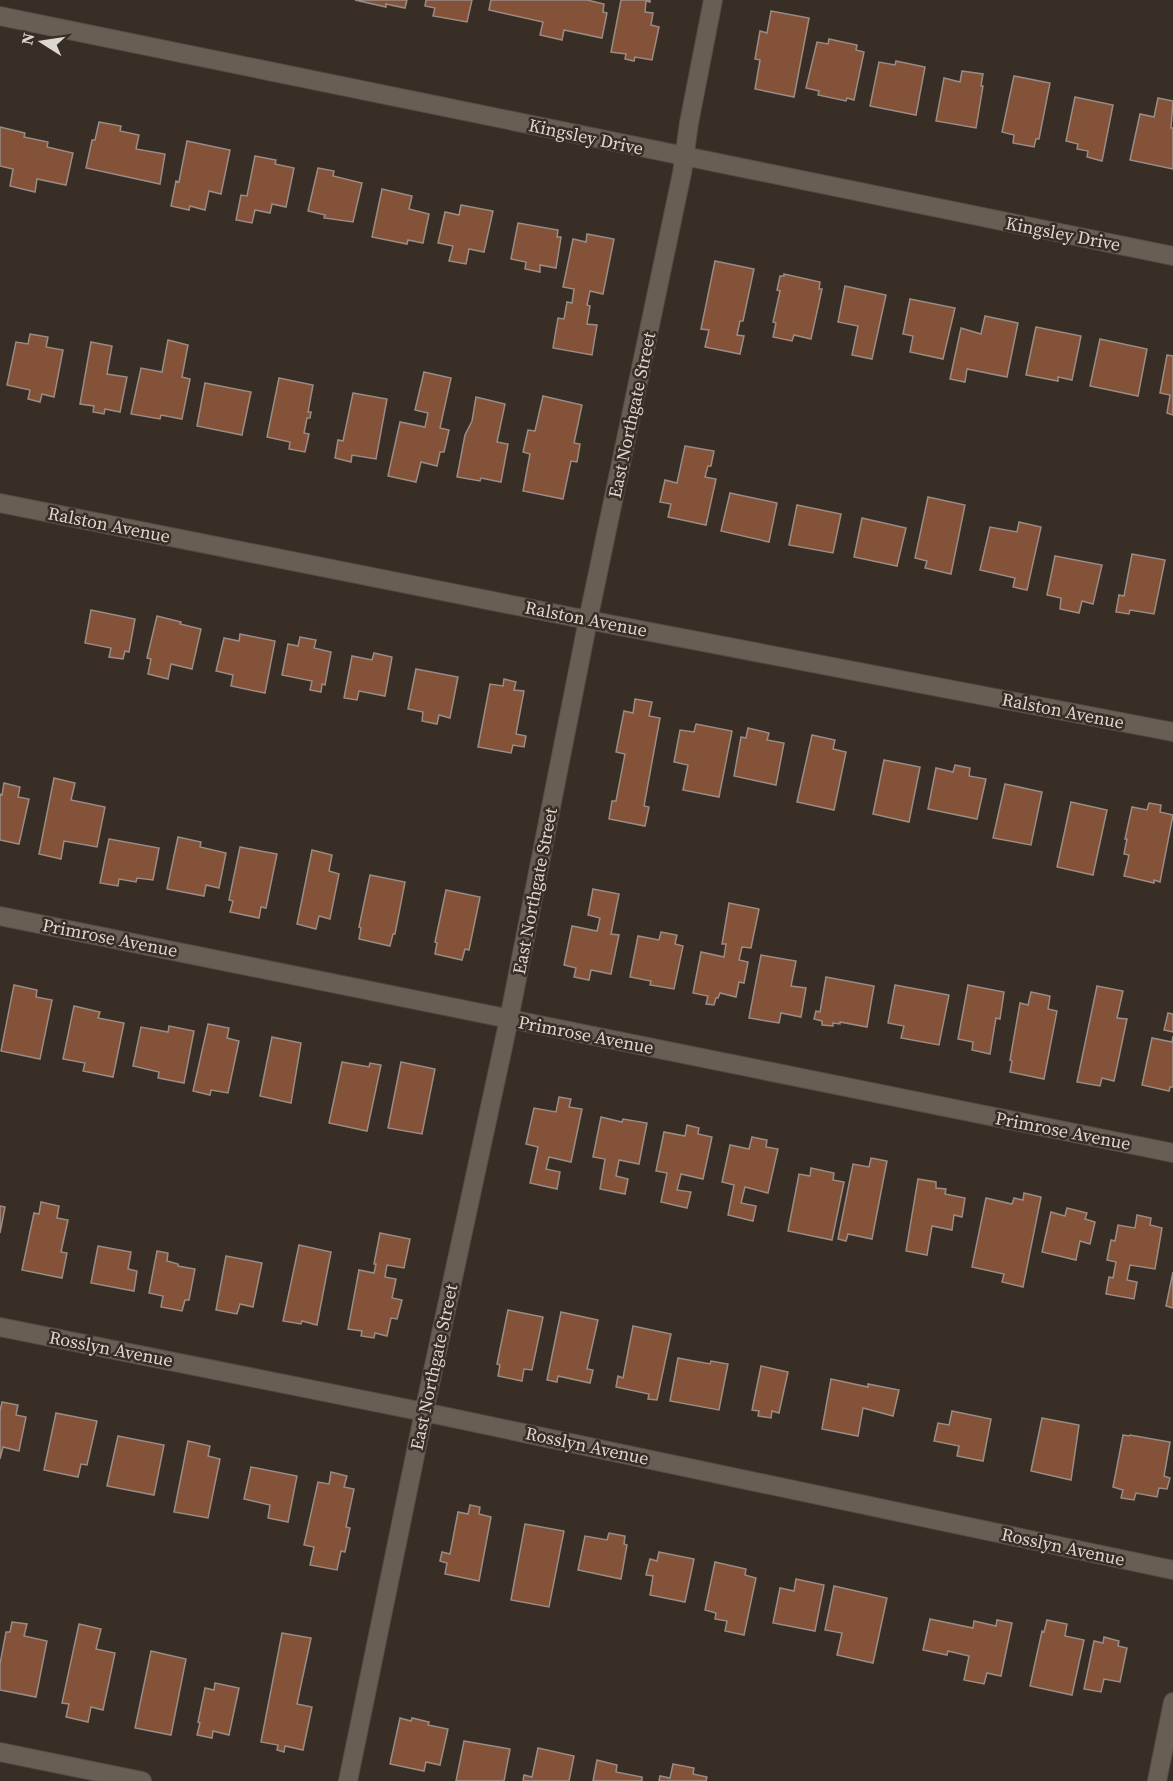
<svg xmlns="http://www.w3.org/2000/svg" width="1173" height="1781" font-family="'Source Serif 4',serif">
<style>
.building{fill:#835238;stroke:#9a8c85;stroke-width:1.5}
.lines{fill:none;stroke-linecap:round;stroke-linejoin:round}
.street-casing{stroke:#544c45;stroke-width:20}
.street{stroke:#695e54;stroke-width:18}
.labels{text-anchor:middle;stroke-width:5;stroke-linejoin:round;paint-order:stroke}
.street-label{font-size:18px;fill:#ddd7d1;stroke:#382e25}
</style>
<rect width="100%" height="100%" fill="#382e25"/>
<path class="building" d="M355,0H407L405,8L386,4V7Z
M426,0H472L467,22L433,16L435,8L425,6Z
M491,0H587L604,4L603,12L607,13L602,38L564,30L562,40L540,35L543,22L489,10Z
M621,0H650V2L646,1L645,12L653,13L651,25L659,27L652,60L635,57L634,61L625,59L626,54L611,52Z
M771,11L809,18L794,97L755,89L760,60L755,59L760,31L767,33Z
M829,39L857,45L856,50L864,52L854,100L847,98L846,101L818,95L819,91L806,88L817,42L828,44Z
M896,61L925,67L916,115L870,106L879,62L895,65Z
M962,71L983,74L981,86H983L976,128L936,121L944,78L960,82Z
M1014,76L1050,83L1039,139H1036L1034,147L1013,143L1014,135L1002,132Z
M1075,97L1113,105L1102,161L1087,157L1088,151L1077,149L1078,144L1066,141Z
M1158,98L1173,101L1171,128H1173V169L1130,160L1140,114L1154,117Z
M99,122L121,126L120,131L139,135L136,149L165,154L160,184L86,168L92,140H95Z
M0,127L25,133L24,137L48,142L47,147L73,153L66,185L37,179L35,192L10,186L13,169L0,166Z
M187,141L230,150L221,194L209,191L205,210L190,206L189,210L171,206L176,181L179,182Z
M255,156L276,160L275,164L294,168L286,207L272,204L270,213L255,210L252,223L236,220L241,195L247,196Z
M318,168L334,171L333,176L362,183L353,222L324,218L325,215L308,211Z
M382,189L412,196L409,209L429,214L423,243L408,240L407,244L372,237Z
M461,205L493,211L484,252L469,249L466,264L449,261L453,246L438,243L445,212L459,215Z
M518,223L558,230L557,237H561L556,268L540,265V272L525,269L526,262L511,259Z
M587,234L614,239L603,294L590,291L587,305L590,306L587,324L597,325L592,355L553,348L558,318L564,319L567,302L572,303L574,289L563,287L573,239L586,242Z
M715,261L754,269L743,321H740L737,335L744,336L740,354L705,347L709,330L701,329Z
M784,274L820,282L819,289H822L811,339L794,335L792,341L773,337L776,323L773,322L780,291L777,290L780,276H784Z
M845,286L886,295L872,359L852,355L858,326L838,322Z
M910,299L955,308L943,359L910,352L913,336L903,334Z
M985,316L1018,323L1007,377L967,369L965,382L950,379L961,328L981,334Z
M1036,327L1081,336L1072,380L1058,377V381L1026,375Z
M30,334L48,337L46,347L63,350L54,397L42,394L40,402L28,399L30,390L7,385L16,342L28,344Z
M1100,339L1147,349L1138,396L1090,386Z
M168,340L188,345L182,377L190,379L182,419L161,415L160,419L131,414L141,368L162,372Z
M91,342L112,346L107,374L127,377L120,412L105,409L104,414L93,412L94,406L80,404Z
M1167,355L1173,356V415L1167,413L1170,395L1160,393Z
M424,372L451,378L440,428L449,430L444,452H440L437,466L421,462L416,482L388,476L400,422L425,427L428,413L415,410Z
M279,378L313,385L308,412H311L310,418H307L304,433L309,434L305,452L289,449L290,442L267,437Z
M205,383L251,392L242,435L197,426Z
M353,393L387,399L376,459L352,455L351,462L335,458L338,440L343,441Z
M543,396L582,405L574,443L580,444L577,462L571,461L563,499L523,491L530,454L523,452L528,430L535,431Z
M476,397L505,404L497,442L508,444L501,482L481,478L480,481L457,477L465,435L472,421Z
M685,446L714,451L711,466H708L705,477L716,479L706,525L668,517L671,504L660,502L665,480L677,483Z
M730,493L777,503L769,542L721,531Z
M928,497L965,505L951,574L925,568L927,561L915,558Z
M797,505L841,514L833,553L789,545Z
M862,518L906,528L897,566L854,557Z
M1019,522L1041,527L1027,590L1013,587L1015,578L980,570L990,527L1017,532Z
M1132,554L1165,560L1154,614L1130,610L1129,614L1116,612L1119,595L1124,596Z
M1055,556L1102,565L1093,604L1082,601L1079,613L1060,609L1061,598L1047,595Z
M91,610L135,619L129,652L125,651L123,659L109,657L111,648L85,643Z
M157,616L181,622L180,624L201,629L192,669L171,664L168,679L148,674L151,659L147,658Z
M240,634L275,641L265,693L231,686L233,675L216,671L224,638L239,641Z
M300,637L316,640L314,648L331,652L325,685L322,684L321,692L310,690L312,681L282,675L288,644L298,646Z
M374,653L392,657L385,696L359,691L357,700L344,698L352,656L372,660Z
M416,669L458,677L450,718L439,715L437,724L422,721L423,712L408,709Z
M504,679L516,682L514,690L524,691L516,734L526,736L524,747L513,745L511,753L478,747L490,684L503,686Z
M635,699L652,702L649,716L660,718L644,806L649,807L645,826L609,819L612,801H616L625,754L616,752L624,711L633,713Z
M696,724L732,731L719,797L683,790L688,765L674,762L680,730L694,732Z
M748,728L769,733L767,740L784,743L776,785L734,776L741,737L746,738Z
M812,735L835,740L833,749L846,752L834,810L797,802Z
M884,760L920,767L909,822L873,814Z
M955,765L970,768L969,776L986,779L977,819L928,809L936,768L953,772Z
M54,778L75,783L71,800L105,807L97,847L64,841L61,859L39,854Z
M4,783L20,787L18,797L29,799L19,844L0,840V794L2,795Z
M1005,784L1042,792L1031,845L993,838Z
M1071,802L1107,810L1093,875L1057,867Z
M1149,803L1161,805L1160,812L1173,815L1160,882L1154,880V883L1124,876L1129,855L1124,854L1127,839H1125L1132,807L1147,810Z
M178,837L201,842L200,847L226,853L219,888L206,885L204,896L167,889Z
M109,839L159,848L153,880L137,878L136,882L119,879L118,886L100,883Z
M240,847L277,854L266,908L261,907L259,918L230,912L233,901L229,900Z
M312,850L332,855L329,871L339,874L330,919L319,916L316,929L297,924Z
M370,875L405,882L395,934H393L390,946L359,939L361,928L359,927Z
M593,889L619,894L611,934L619,935L611,974L591,970L589,980L574,977L576,968L564,965L572,926L597,931L600,918L588,915Z
M446,890L480,897L469,950L465,949L462,960L435,954L437,943L435,942Z
M729,903L759,909L751,948L742,947L739,960L748,962L744,983L739,982L736,997L720,993L718,998H716L714,1005L706,1004L708,996L693,993L701,952L724,957L726,944H722Z
M661,932L677,935L675,944L683,946L674,989L650,985L651,981L630,977L638,936L659,940Z
M761,955L796,961L791,986L806,988L801,1017L781,1013L779,1023L749,1018Z
M826,977L874,986L867,1027L840,1022V1024L833,1023V1026L822,1025V1021L814,1019L816,1011L820,1012Z
M14,985L37,990L36,997L52,1000L40,1059L1,1051Z
M895,985L949,995L939,1045L901,1038L904,1026L888,1023Z
M968,985L1004,992L1000,1019L996,1018L990,1054L972,1050L973,1042L958,1039Z
M1097,986L1123,991L1117,1018L1127,1019L1114,1081L1102,1078L1100,1086L1077,1082Z
M1031,992L1050,996L1048,1009L1057,1011L1044,1079L1010,1072L1012,1061L1010,1060L1020,1003L1028,1005Z
M74,1006L100,1012L98,1018L124,1023L113,1077L83,1071L85,1063L63,1059Z
M1168,1013L1173,1014V1032L1164,1030Z
M208,1024L229,1028L227,1038L239,1041L228,1093L211,1090L210,1095L193,1091Z
M169,1026L194,1031L184,1083L158,1078L159,1072L133,1066L141,1027L168,1032Z
M1173,1036V1087H1170L1169,1091L1142,1085L1152,1038L1172,1042Z
M272,1037L301,1043L291,1103L260,1096Z
M342,1062L369,1067L370,1063L381,1065L367,1131L329,1123Z
M401,1062L435,1069L422,1134L388,1128Z
M559,1097L571,1099L569,1107L582,1109L571,1162L549,1157L546,1169L560,1172L557,1189L530,1183L538,1147L526,1144L534,1108L556,1112Z
M601,1117L622,1122L623,1119L647,1123L639,1164L619,1160L616,1176L628,1179L625,1194L600,1189L605,1159L593,1157Z
M687,1125L699,1128L698,1134L712,1137L703,1179L681,1174L677,1190L691,1192L687,1208L661,1202L667,1173L656,1171L664,1132L685,1136Z
M752,1137L767,1140L766,1147L778,1149L768,1193L745,1187L741,1203L756,1206L753,1221L728,1215L734,1185L722,1182L730,1145L749,1149Z
M871,1158L887,1161L872,1239L848,1234L846,1241L838,1239L853,1164L869,1167Z
M811,1168L834,1173L833,1180L844,1182L832,1240L788,1231L799,1174L810,1176Z
M918,1179L936,1182V1188L946,1189L945,1194L965,1198L962,1217L954,1215L952,1230L932,1226L927,1255L906,1251Z
M1024,1193L1041,1197L1023,1287L1002,1282L1004,1274L972,1267L986,1198L1012,1204L1014,1198L1023,1200Z
M41,1202L59,1206L57,1218L68,1220L61,1252L67,1253L62,1278L22,1270L34,1213L39,1214Z
M0,1206L5,1207L0,1233Z
M1067,1208L1087,1213L1085,1219L1095,1222L1090,1244L1080,1241L1076,1260L1042,1252L1051,1212L1065,1216Z
M1137,1215L1151,1218L1150,1225L1162,1228L1155,1269L1130,1265L1127,1280L1137,1282L1134,1299L1106,1294L1109,1277L1113,1278L1116,1262L1107,1260L1111,1240L1115,1241L1118,1225L1135,1228Z
M380,1233L410,1239L404,1268L387,1265L385,1277L396,1279L392,1298L402,1300L397,1319L391,1318L387,1336L375,1333L374,1338L361,1336L362,1331L348,1329L359,1270L374,1273L376,1264H374Z
M299,1245L331,1252L317,1325L302,1321L301,1324L283,1321Z
M98,1246L131,1252L128,1269L137,1271L134,1291L91,1283Z
M157,1251L168,1253L167,1261L178,1264V1266L195,1269L189,1300H185L182,1311L161,1307L163,1296L149,1293Z
M226,1256L262,1263L253,1307L240,1304L237,1314L216,1310Z
M1173,1272V1308L1166,1306Z
M508,1310L543,1317L532,1370L524,1369L522,1381L498,1376L500,1365L497,1364Z
M561,1312L598,1320L587,1369L593,1370L590,1383L558,1376L557,1382L547,1380Z
M633,1326L671,1334L657,1400L648,1399L649,1394L616,1387L618,1376L623,1378Z
M678,1358L710,1364L711,1361L728,1364L719,1410L670,1401Z
M761,1366L788,1372L779,1413L772,1411L771,1418L758,1416L759,1411L752,1410Z
M831,1379L868,1387V1384L899,1390L893,1416L863,1408L858,1436L822,1429Z
M2,1402L18,1405L16,1415L26,1417L19,1451L3,1447L0,1459V1411Z
M952,1411L991,1419L983,1461L957,1456L959,1446L934,1441L938,1423L949,1425Z
M56,1413L97,1421L87,1465L81,1464L78,1477L44,1470Z
M1042,1418L1079,1425L1071,1480L1031,1471Z
M1123,1435L1129,1436L1130,1435L1170,1442L1164,1476L1170,1478L1167,1489L1159,1488L1157,1497L1136,1493L1134,1500L1121,1498L1123,1490L1113,1487Z
M118,1436L164,1445L154,1495L107,1486Z
M188,1441L210,1446L208,1456L220,1459L208,1518L174,1512Z
M251,1467L297,1476L288,1522L268,1518L270,1505L244,1499Z
M331,1472L347,1476L344,1487L354,1489L346,1527L350,1528L345,1552L341,1551L337,1570L310,1565L314,1547L304,1545L318,1482L329,1484Z
M470,1505L480,1507L479,1514L491,1517L479,1581L445,1574L447,1563L440,1561L442,1552L450,1554L458,1512L468,1514Z
M525,1524L564,1531L549,1607L511,1600Z
M609,1533L625,1536L624,1544L627,1545L621,1579L578,1570L585,1536L607,1540Z
M659,1552L694,1559L685,1602L650,1595L653,1576L646,1575L650,1559L657,1561Z
M715,1562L746,1569L745,1575L756,1578L744,1635L725,1631L727,1621L715,1619L716,1613L705,1610Z
M796,1579L824,1585L815,1631L773,1623L780,1588L794,1591Z
M834,1586L887,1598L873,1663L837,1655L842,1633L825,1630Z
M930,1619L973,1628L974,1621L996,1626L997,1620L1012,1623L1001,1676L987,1673L984,1684L964,1680L969,1656L948,1651L947,1655L923,1650Z
M1047,1620L1067,1624L1065,1636L1084,1640L1072,1695L1030,1686L1042,1631L1044,1632Z
M12,1622L27,1624L24,1636L47,1641L36,1697L0,1690V1664L6,1632H10Z
M79,1624L101,1629L96,1649L115,1653L103,1710L91,1707L88,1722L66,1717L69,1704L62,1703Z
M282,1633L311,1638L297,1704L312,1707L303,1750L285,1746L284,1752L277,1750L278,1745L261,1742Z
M1104,1637L1119,1641L1118,1646L1127,1648L1120,1682L1104,1679L1101,1692L1084,1689L1094,1641L1103,1643Z
M151,1651L186,1659L171,1735L135,1728Z
M215,1683L239,1688L229,1735L213,1731L212,1738L197,1735L200,1723L198,1722L205,1688L214,1690Z
M400,1718L411,1721L412,1718L429,1722L428,1725L448,1729L440,1765L426,1762L424,1771L390,1764Z
M464,1741L510,1749L504,1781H456Z
M538,1748L574,1756L569,1781H523L524,1775L532,1777Z
M597,1760L617,1765L616,1772L642,1777V1781H593Z
M673,1764L694,1768L693,1774L707,1777L706,1781H659L660,1776L670,1778Z"/>
<g class="lines">
<g class="street-casing">
<path id="street" d="M0,16L1173,256
M0,503L588,620L1173,732
M0,916L1173,1153
M0,1327L424,1412L1173,1570
M0,1752L142,1781
M348,1781L424,1412L509,1019L588,620L682,173L689,123L713,0
M1157,1781L1173,1702"/>
</g>
<use href="#street" class="street"/>
</g>
<g class="labels">
<g class="street-label">
<text transform="translate(586 137) rotate(12)" y="6">Kingsley Drive</text>
<text transform="translate(1063 234) rotate(11)" y="6">Kingsley Drive</text>
<text transform="translate(632 415) rotate(-78)" y="6">East Northgate Street</text>
<text transform="translate(109 525) rotate(11)" y="6">Ralston Avenue</text>
<text transform="translate(586 619) rotate(11)" y="6">Ralston Avenue</text>
<text transform="translate(1063 711) rotate(11)" y="6">Ralston Avenue</text>
<text transform="translate(535 891) rotate(-79)" y="6">East Northgate Street</text>
<text transform="translate(110 938) rotate(11)" y="6">Primrose Avenue</text>
<text transform="translate(586 1035) rotate(11)" y="6">Primrose Avenue</text>
<text transform="translate(1063 1131) rotate(11)" y="6">Primrose Avenue</text>
<text transform="translate(111 1349) rotate(11)" y="6">Rosslyn Avenue</text>
<text transform="translate(434 1367) rotate(-78)" y="6">East Northgate Street</text>
<text transform="translate(587 1446) rotate(12)" y="6">Rosslyn Avenue</text>
<text transform="translate(1063 1547) rotate(12)" y="6">Rosslyn Avenue</text>
</g>
</g>
<g transform="translate(42 42) rotate(282)" stroke="#382e25" stroke-width="4.5" paint-order="stroke">
<path d="M0-4.5L10 22L0 15L-10 22Z" fill="#ddd7d1"/>
<text y="-9" font-size="16" font-weight="bold" text-anchor="middle" fill="#ddd7d1">N</text>
</g>
</svg>
